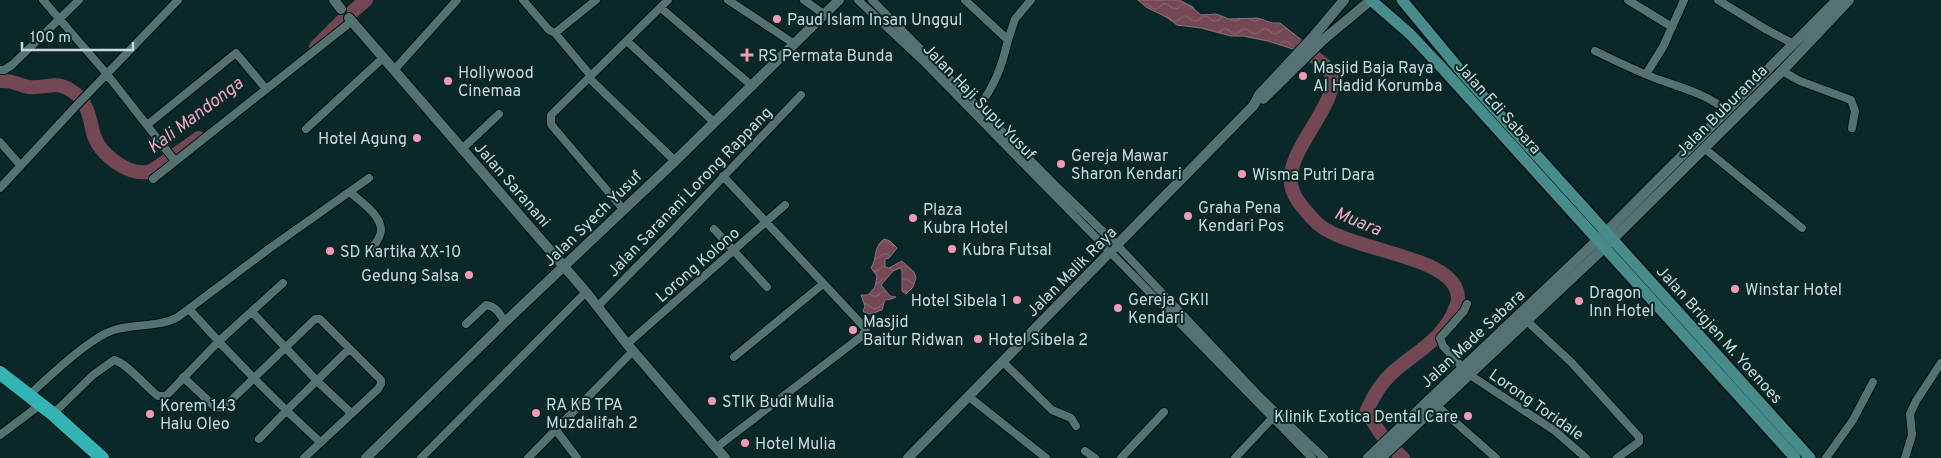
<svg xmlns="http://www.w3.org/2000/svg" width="1941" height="458" font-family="Overpass,sans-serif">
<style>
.water{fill:url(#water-waves);stroke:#8e737d}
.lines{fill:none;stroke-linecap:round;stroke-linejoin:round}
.river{stroke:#744755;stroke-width:14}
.minor-casing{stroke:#001010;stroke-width:10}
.tertiary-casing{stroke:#001010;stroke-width:12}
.secondary-casing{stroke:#001010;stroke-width:14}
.trunk-casing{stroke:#001010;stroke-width:16}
.minor{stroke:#547272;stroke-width:8}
.tertiary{stroke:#547272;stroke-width:10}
.secondary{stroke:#478b8b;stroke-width:11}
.trunk{stroke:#32b4b5;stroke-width:14}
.poi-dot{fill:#f09ab5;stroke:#0a2828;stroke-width:2}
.labels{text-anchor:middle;stroke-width:4;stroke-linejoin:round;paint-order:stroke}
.poi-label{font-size:16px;fill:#c9d9d9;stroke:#0a2828;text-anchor:start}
.street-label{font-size:16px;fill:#c9d9d9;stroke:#0a2828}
.water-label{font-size:18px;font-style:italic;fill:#f4a7be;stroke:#0a2828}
</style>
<defs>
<pattern id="water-waves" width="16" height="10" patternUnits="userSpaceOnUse" patternTransform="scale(1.25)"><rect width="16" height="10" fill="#744755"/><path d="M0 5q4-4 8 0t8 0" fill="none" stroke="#86616d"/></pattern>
</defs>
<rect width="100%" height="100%" fill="#0a2828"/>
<path class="water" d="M1138,0H1179L1193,7L1194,9L1201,15L1216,14L1229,19L1258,18L1272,23H1280L1304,42L1296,50L1268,41L1243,36H1231L1201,28L1177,25L1166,17L1146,7Z
M884,239L890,241L897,248L889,258L885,259V267L889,268L902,261L914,272L916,278L913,287L906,294L902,291V271L900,268L893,271L881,285L890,296L896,297C882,304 887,293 882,310C875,312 869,317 863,311L865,306L861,295H868L875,287L877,276L871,268C878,257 872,249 884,239Z"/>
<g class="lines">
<path class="river" d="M1299,46C1306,52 1325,63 1329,70C1346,99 1285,148 1291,184C1293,198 1304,209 1313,219C1340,253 1459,252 1458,299C1458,302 1456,307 1455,309C1444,339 1414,353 1392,373C1381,383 1373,397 1367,410C1376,430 1387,444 1403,458
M316,47L344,19L366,0
M0,81C16,80 16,85 29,87C48,89 57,78 76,94C89,105 90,122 94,136C101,155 127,175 148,172C153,171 192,143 199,138"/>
<g class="minor-casing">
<path id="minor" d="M43,0L106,73L175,161
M523,0L549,30L555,33L596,0
M728,0L793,43
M804,0L825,15
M858,0L923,61L1312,458
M872,0L1058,188L1118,246L1259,396L1324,458
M965,0L1008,40L1015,19L1031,0
M1628,0L1672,27
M1718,0L1767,30L1794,44
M661,8L751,85
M555,33L591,76
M627,41L714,122
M1595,51C1616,61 1638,72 1660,80C1683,88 1708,95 1727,111
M395,69L457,0
M0,70H4L12,65L79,0
M1782,71L1800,81L1851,100L1855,111L1852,128
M1646,74L1663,47L1684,0
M589,78L675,161
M976,109C994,89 1002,66 1008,40
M147,125L236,53L266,89
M306,129L384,57
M0,142L20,165
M463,148L499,114
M1704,148L1802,228
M153,179L352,21
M0,188L76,106L178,0
M351,193C361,202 381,215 381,230C381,236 376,243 372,248
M623,209L554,128L551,124V115L668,0
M714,229L767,287
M598,306L670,233L801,95
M190,310C231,356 274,400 320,442
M252,312L317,381L351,413
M1527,321L1572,363L1639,437V442L1617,458
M466,324L486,305C496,306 500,314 505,322
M627,344L785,205
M734,357L823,284
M1002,361L1052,410L1071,418L1076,426
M1463,368L1443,346L1440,338L1464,311L1467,304
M1470,375L1555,431L1586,458
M183,377L215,407L223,408L315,319H320L381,380V384L378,389L304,458
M28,396C49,377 89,338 114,330C135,323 158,328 178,317L270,248L369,178
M968,396L1046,458
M1437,406L1496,458
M53,414L93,375L114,360C127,363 146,387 158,396H166L218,342L283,283
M556,430L577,458
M0,435L40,405
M259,439L286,411L349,349
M717,447L862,336L866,329L723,176
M1085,451L1095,458
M421,458L586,292
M528,458L633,351
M1121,458L1164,412
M1235,458L1276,414
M1826,458L1853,420L1873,382
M1905,458L1912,435L1910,414L1916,401L1941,363"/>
</g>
<g class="tertiary-casing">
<path id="tertiary" d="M334,0L341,9
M349,18L586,292L627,344L725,458
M1263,99L1323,40L1371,0
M366,458L505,322L675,161L839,0
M908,458L1254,105L1259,95L1313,37L1344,0
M1368,458L1606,232L1837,0
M1381,458L1604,248L1782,71L1849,0"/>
</g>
<g class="secondary-casing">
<path id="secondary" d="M1371,0L1410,34L1442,68L1795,458
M1402,0L1465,76L1810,458"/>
</g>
<g class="trunk-casing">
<path id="trunk" d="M0,373L53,414L102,458"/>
</g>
<use href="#minor" class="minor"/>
<use href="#tertiary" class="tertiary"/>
<use href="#secondary" class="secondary"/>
<use href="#trunk" class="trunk"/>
</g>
<g class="poi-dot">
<circle cx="777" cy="19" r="5"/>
<path d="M744.5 47.5h5v5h5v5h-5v5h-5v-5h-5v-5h5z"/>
<circle cx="1303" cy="76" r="5"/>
<circle cx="448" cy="81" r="5"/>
<circle cx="417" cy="138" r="5"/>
<circle cx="1061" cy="164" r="5"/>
<circle cx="1242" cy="174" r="5"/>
<circle cx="1188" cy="216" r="5"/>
<circle cx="913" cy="218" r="5"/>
<circle cx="952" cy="249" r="5"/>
<circle cx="330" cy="251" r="5"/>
<circle cx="469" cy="275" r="5"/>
<circle cx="1735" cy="289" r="5"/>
<circle cx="1017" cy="300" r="5"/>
<circle cx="1579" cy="301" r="5"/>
<circle cx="1118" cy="308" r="5"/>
<circle cx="853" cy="330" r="5"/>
<circle cx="978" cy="339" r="5"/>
<circle cx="712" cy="401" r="5"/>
<circle cx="536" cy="413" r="5"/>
<circle cx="150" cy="414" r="5"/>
<circle cx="1468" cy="416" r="5"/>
<circle cx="745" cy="443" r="5"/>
</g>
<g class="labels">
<g class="poi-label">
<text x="787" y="25">Paud Islam Insan Unggul</text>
<text x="758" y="61">RS Permata Bunda</text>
<text x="1313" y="73">Masjid Baja Raya<tspan x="1313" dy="18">Al Hadid Korumba</tspan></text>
<text x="458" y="78">Hollywood<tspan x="458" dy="18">Cinemaa</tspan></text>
<text x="407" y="144" text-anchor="end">Hotel Agung</text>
<text x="1071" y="161">Gereja Mawar<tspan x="1071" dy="18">Sharon Kendari</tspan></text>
<text x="1252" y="180">Wisma Putri Dara</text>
<text x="1198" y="213">Graha Pena<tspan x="1198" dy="18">Kendari Pos</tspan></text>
<text x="923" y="215">Plaza<tspan x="923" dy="18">Kubra Hotel</tspan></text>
<text x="962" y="255">Kubra Futsal</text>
<text x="340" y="257">SD Kartika XX-10</text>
<text x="459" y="281" text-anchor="end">Gedung Salsa</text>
<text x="1745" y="295">Winstar Hotel</text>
<text x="1589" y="298">Dragon<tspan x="1589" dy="18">Inn Hotel</tspan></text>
<text x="1128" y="305">Gereja GKII<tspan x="1128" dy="18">Kendari</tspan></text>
<text x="1007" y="306" text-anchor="end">Hotel Sibela 1</text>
<text x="863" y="327">Masjid<tspan x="863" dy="18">Baitur Ridwan</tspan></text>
<text x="988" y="345">Hotel Sibela 2</text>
<text x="722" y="407">STIK Budi Mulia</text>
<text x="546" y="410">RA KB TPA<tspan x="546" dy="18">Muzdalifah 2</tspan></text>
<text x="160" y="411">Korem 143<tspan x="160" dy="18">Halu Oleo</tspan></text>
<text x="1458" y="422" text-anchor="end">Klinik Exotica Dental Care</text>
<text x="755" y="449">Hotel Mulia</text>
</g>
<g class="street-label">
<text transform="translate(980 101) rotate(46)" y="6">Jalan Haji Supu Yusuf</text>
<text transform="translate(1499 107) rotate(48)" y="6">Jalan Edi Sabara</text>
<text transform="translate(1721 110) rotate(-45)" y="6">Jalan Buburanda</text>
<text transform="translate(513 184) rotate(49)" y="6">Jalan Saranani</text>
<text transform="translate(689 191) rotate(-46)" y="6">Jalan Saranani Lorong Rappang</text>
<text transform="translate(592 218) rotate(-44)" y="6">Jalan Syech Yusuf</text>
<text transform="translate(697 264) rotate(-41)" y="6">Lorong Kolono</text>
<text transform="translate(1071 271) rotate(-45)" y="6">Jalan Malik Raya</text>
<text transform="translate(1720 334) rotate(48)" y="6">Jalan Brigjen M. Yoenoes</text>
<text transform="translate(1472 338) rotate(-43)" y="6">Jalan Made Sabara</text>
<text transform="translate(1537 404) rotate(35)" y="6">Lorong Toridale</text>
</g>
<g class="water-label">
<text transform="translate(195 115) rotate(-37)" y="6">Kali Mandonga</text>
<text transform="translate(1358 221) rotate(22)" y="6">Muara</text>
</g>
</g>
<path d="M22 42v8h111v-8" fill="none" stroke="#c9d9d9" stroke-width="2.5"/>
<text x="30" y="42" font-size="15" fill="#c9d9d9" stroke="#0a2828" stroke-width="4" paint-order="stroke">100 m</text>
</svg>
